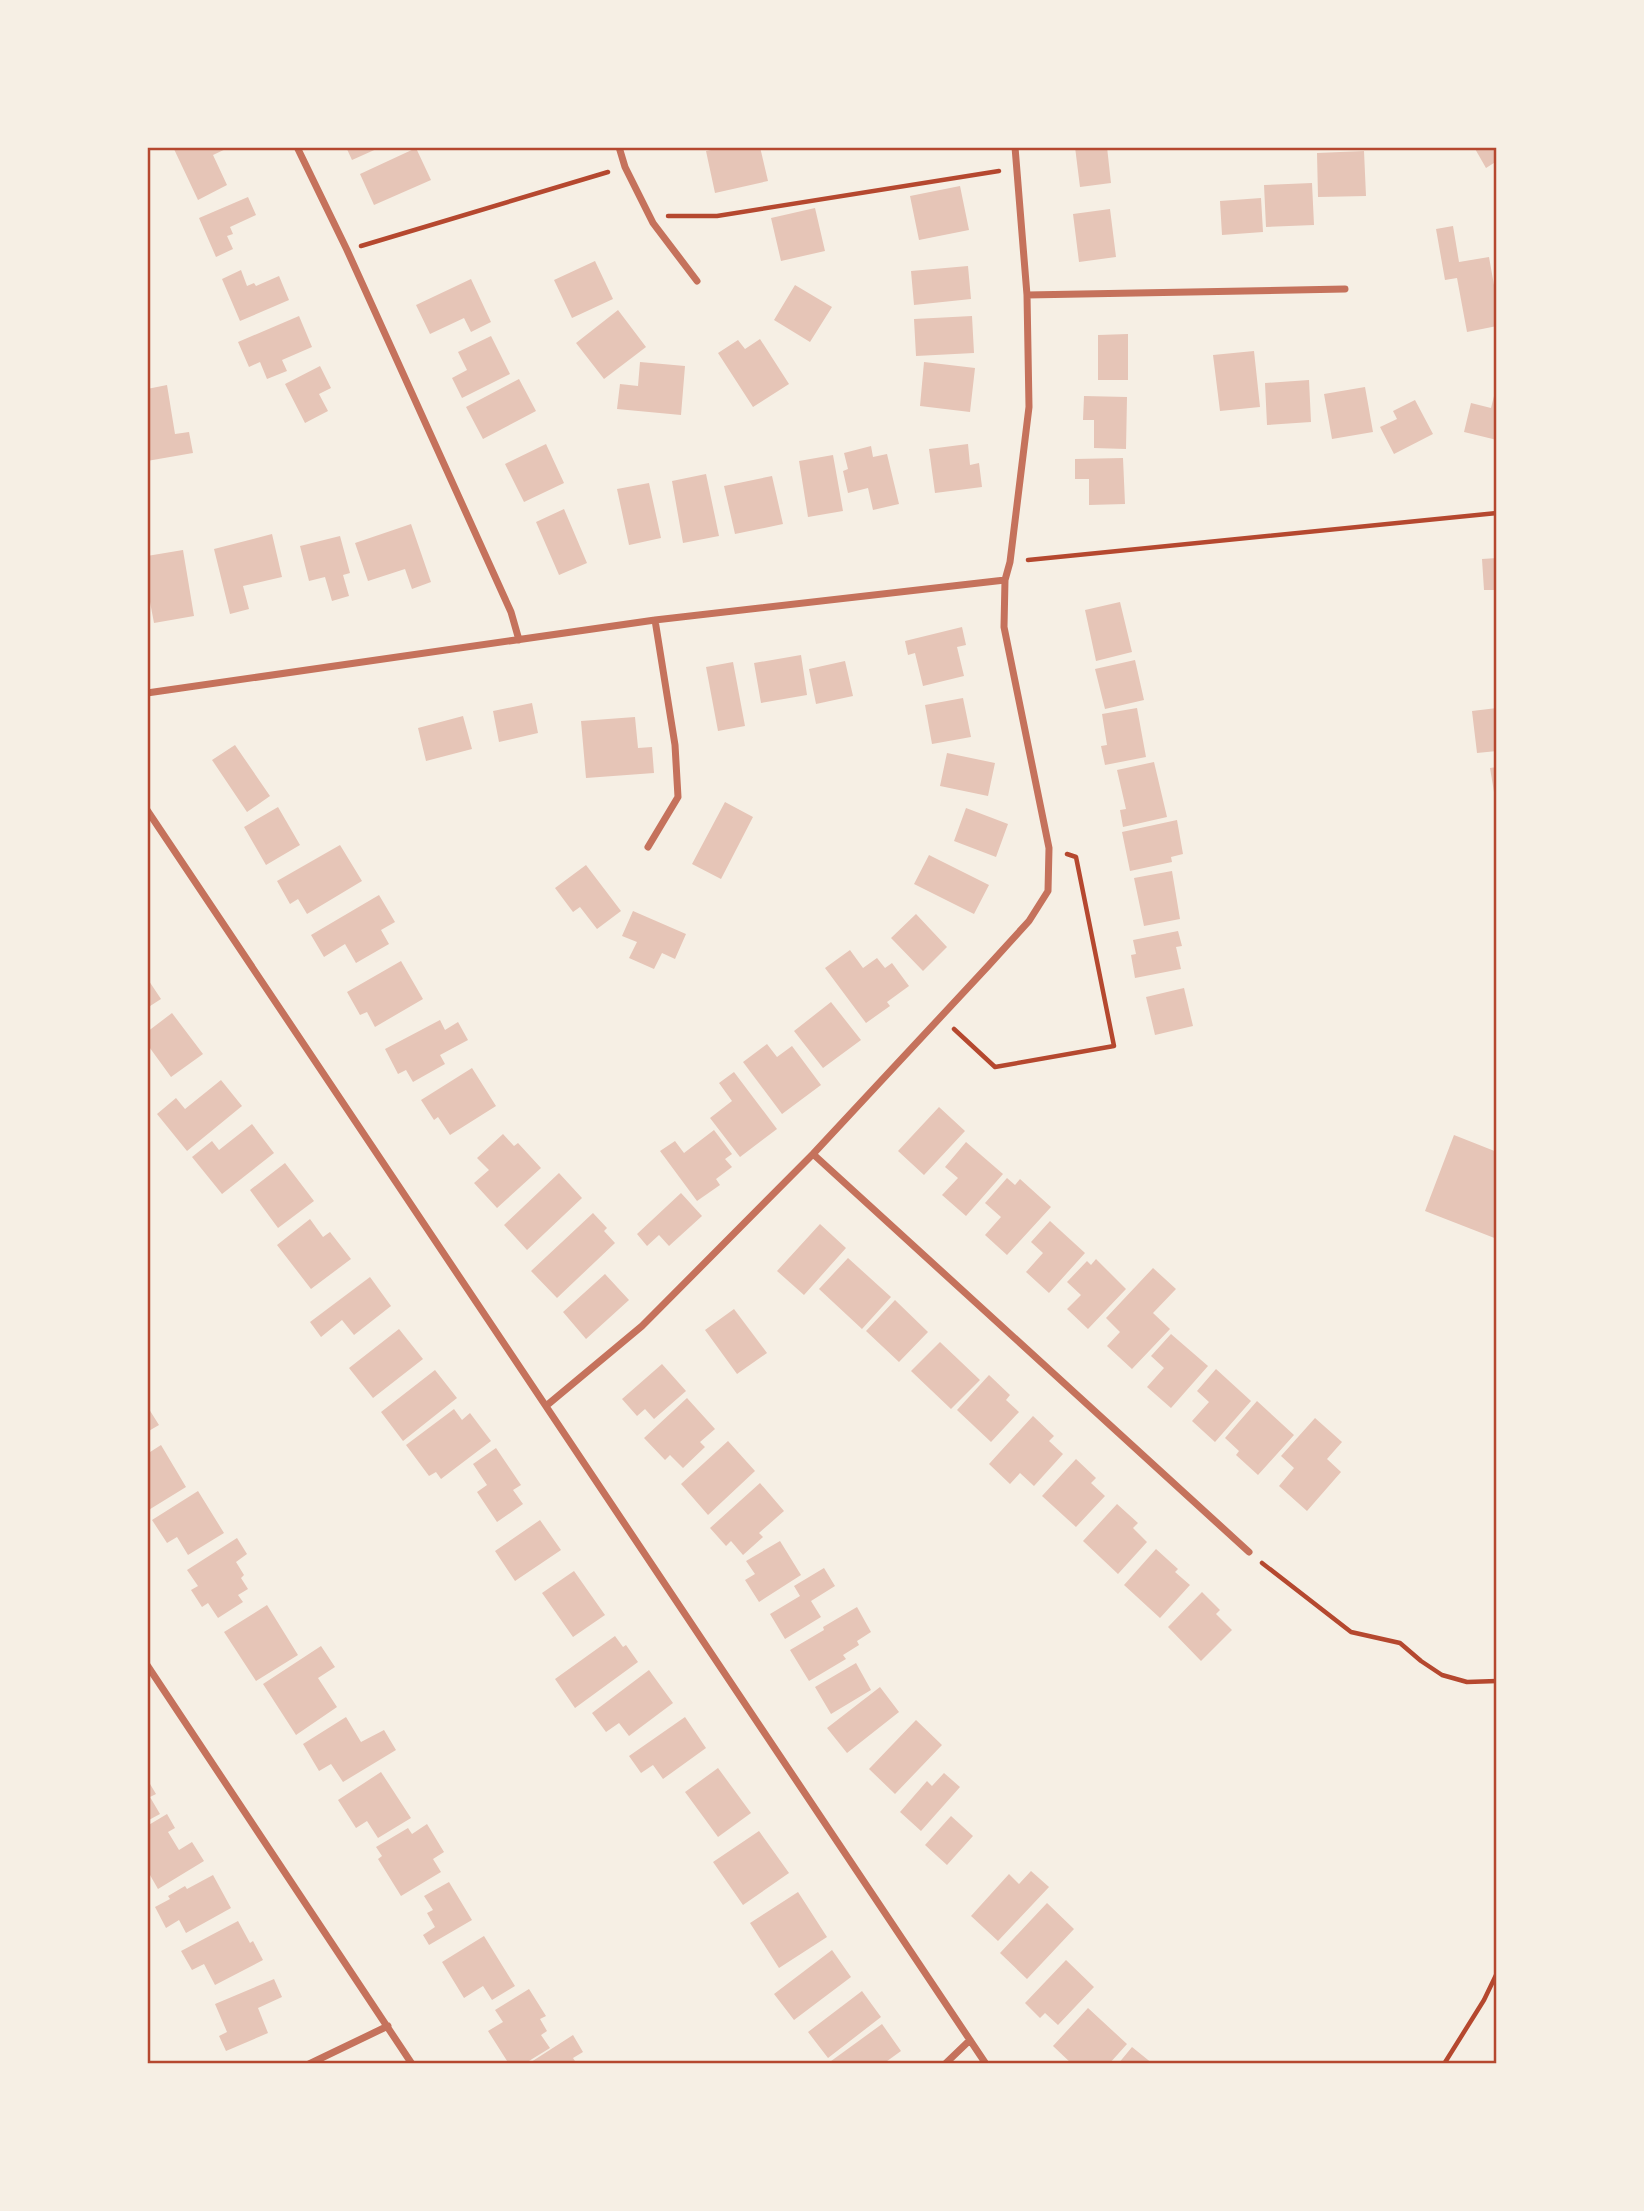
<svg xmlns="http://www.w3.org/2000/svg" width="1644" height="2211" font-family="'PT Sans Narrow',sans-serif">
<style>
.building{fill:#e6c5b7}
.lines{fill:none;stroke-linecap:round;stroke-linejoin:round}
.path{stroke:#b5482f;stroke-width:4.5}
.minor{stroke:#c5725c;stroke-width:7}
.neatline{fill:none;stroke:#b5482f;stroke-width:2.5}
</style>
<rect width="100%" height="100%" fill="#f6efe4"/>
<path class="building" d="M173,147H230L213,155L227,185L198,200Z
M346,147H381L352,160Z
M726,147H760L768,181L715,193L706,151Z
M1075,147H1107L1111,183L1080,187Z
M1474,147H1497V161L1486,168Z
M416,148L431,180L374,205L360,174Z
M1364,151L1366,196L1318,197L1317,153Z
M1312,183L1314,225L1266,227L1264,185Z
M960,186L969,230L919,240L910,196Z
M248,197L256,215L230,227L233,234L227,236L233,249L216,257L199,218Z
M1261,198L1263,232L1222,235L1220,201Z
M815,208L825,251L781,261L771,218Z
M1110,209L1116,257L1079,262L1073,214Z
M1453,226L1459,262L1489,257L1497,302V326L1467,332L1457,278L1445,280L1436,229Z
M595,261L613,299L572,318L554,280Z
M968,266L971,299L914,305L911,271Z
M241,270L247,286L254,283L256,286L279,276L289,300L240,321L222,279Z
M471,279L491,322L471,332L464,318L430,334L416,305Z
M795,285L832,307L810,342L774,320Z
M618,310L646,347L604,379L576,343Z
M299,316L312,347L282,360L287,371L267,379L260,362L249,367L238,342Z
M972,316L974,353L916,356L914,319Z
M1128,334V380H1098V335Z
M491,336L510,374L462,398L452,378L467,370L458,352Z
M760,339L789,384L753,407L718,353L738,340L745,349Z
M1254,351L1260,407L1220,411L1213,355Z
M640,362L685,366L681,415L617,409L620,384L638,386Z
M924,362L975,368L970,412L920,406Z
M320,366L331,388L319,394L328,411L305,423L285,384Z
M519,379L536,411L483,439L466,407Z
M1309,380L1311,422L1267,425L1265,383Z
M167,385L175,434L189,432L193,453L147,461V389Z
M1365,387L1373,432L1332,439L1324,394Z
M1496,388L1497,440L1464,432L1471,403L1491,408Z
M1084,396L1127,397L1126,449L1094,448V420H1083Z
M1415,400L1433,434L1394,454L1380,427L1397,419L1393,411Z
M546,444L564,483L524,502L505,464Z
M968,444L970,465L979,463L982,487L935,493L929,449Z
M871,446L873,457L887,454L899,504L873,510L868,488L848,493L843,471L848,469L844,453Z
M833,455L843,511L808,517L799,461Z
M1123,458L1125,504L1089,505V479H1075V459Z
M706,474L719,536L683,543L672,481Z
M772,476L783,524L735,534L724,486Z
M649,483L661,538L629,545L617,489Z
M564,509L587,563L559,575L536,522Z
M411,524L431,582L412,589L405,569L368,581L355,543Z
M272,534L282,577L243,586L249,609L230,614L214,549Z
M340,536L350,573L343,575L349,596L332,601L325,577L309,581L300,546Z
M183,550L194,616L154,623L147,586V556Z
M1497,558V590H1484L1482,559Z
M1120,602L1132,652L1096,661L1085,610Z
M962,627L966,645L957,647L964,676L923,686L915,653L908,655L905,641Z
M801,655L807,695L761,703L754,663Z
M1135,660L1144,700L1105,709L1095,669Z
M845,661L853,696L816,704L809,669Z
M733,662L745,726L718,731L706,667Z
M963,698L971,737L932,744L925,705Z
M532,703L538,733L499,742L493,711Z
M1137,708L1146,757L1105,765L1101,746L1107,745L1102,714Z
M1497,708V751L1477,753L1472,711Z
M463,716L472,749L426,761L418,728Z
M635,717L638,748L652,747L654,773L586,778L581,721Z
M235,745L270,796L247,812L212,760Z
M947,753L995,763L988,796L940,786Z
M1154,762L1167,817L1123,827L1120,810L1126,809L1117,770Z
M1497,767V804H1496L1490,768Z
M725,802L753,817L721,879L692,864Z
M278,807L300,845L266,865L244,827Z
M966,808L1008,824L996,857L954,841Z
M1177,820L1183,854L1171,857L1172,862L1130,871L1122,832Z
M340,845L362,881L307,914L298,899L290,904L277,881Z
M929,855L989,885L974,914L914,884Z
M586,865L621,911L597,929L580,907L573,912L555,888Z
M1172,871L1180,919L1144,926L1134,878Z
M379,895L395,922L381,930L389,944L356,963L345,944L324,957L311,935Z
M633,911L686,934L675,959L662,953L654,969L629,958L637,942L622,936Z
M916,914L947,947L923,971L891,938Z
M1178,931L1182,946L1176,947L1181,969L1135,978L1131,955L1136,954L1133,940Z
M850,950L863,968L877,958L885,968L892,963L909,986L887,1002L890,1006L866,1023L825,968Z
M401,961L423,999L375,1027L367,1012L360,1015L347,992Z
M147,978L161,999L147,1008Z
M1184,988L1193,1026L1155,1035L1146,997Z
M831,1002L861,1040L823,1068L794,1031Z
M172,1013L203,1054L171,1077L147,1044V1032Z
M440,1020L445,1030L458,1022L468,1040L440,1055L445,1064L413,1082L406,1070L398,1074L385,1049Z
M767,1044L777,1057L792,1046L821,1085L782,1114L743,1062Z
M472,1068L496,1106L450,1135L438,1117L434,1120L421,1100Z
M734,1072L777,1129L740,1157L710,1118L732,1101L719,1083Z
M221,1080L242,1106L187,1151L157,1114L176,1098L185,1109Z
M939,1107L965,1131L924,1175L898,1151Z
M252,1124L274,1153L222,1194L192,1157L212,1141L219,1150Z
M714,1130L732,1154L725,1159L732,1167L716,1179L720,1185L697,1201L660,1151L675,1141L684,1153Z
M503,1134L514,1146L518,1143L541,1168L497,1208L474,1183L489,1170L477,1158Z
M1454,1135L1497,1152V1239L1425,1211Z
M966,1142L1003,1174L966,1216L942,1195L958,1178L945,1167Z
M285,1163L314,1201L278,1228L250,1190Z
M559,1173L582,1198L527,1250L504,1225Z
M1007,1178L1015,1185L1020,1179L1051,1207L1007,1255L985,1235L1001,1217L985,1203Z
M681,1193L702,1216L669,1246L659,1235L647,1246L637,1234Z
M593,1213L607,1228L604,1231L615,1243L557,1298L531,1271Z
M310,1219L323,1237L330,1232L351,1259L311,1289L277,1245Z
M1050,1221L1085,1253L1049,1293L1026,1272L1043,1253L1031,1242Z
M820,1224L846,1248L804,1295L777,1271Z
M848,1258L891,1297L862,1329L819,1289Z
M1096,1259L1126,1289L1088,1329L1067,1309L1081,1295L1067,1282L1087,1261L1091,1265Z
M1153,1268L1176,1289L1153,1313L1170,1329L1132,1369L1107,1346L1120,1332L1106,1318Z
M605,1274L629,1300L586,1339L563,1312Z
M370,1277L391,1306L354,1335L342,1320L321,1337L310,1322Z
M895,1300L928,1332L899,1362L866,1331Z
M734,1309L767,1353L737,1374L705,1330Z
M399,1329L423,1359L373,1398L349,1368Z
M1171,1334L1208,1366L1171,1408L1147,1387L1164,1368L1151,1356Z
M940,1342L980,1380L951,1409L911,1371Z
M662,1364L686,1391L654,1419L645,1409L637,1416L622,1399Z
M1216,1369L1251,1401L1215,1442L1192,1421L1209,1402L1197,1391Z
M435,1370L457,1398L403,1441L381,1412Z
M989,1375L1010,1395L1006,1400L1019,1412L991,1442L957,1410Z
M687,1398L715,1429L700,1442L705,1447L683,1468L670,1455L665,1460L644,1438Z
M1257,1401L1294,1435L1258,1475L1236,1455L1239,1451L1225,1438Z
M147,1406L159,1425L147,1432Z
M454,1409L462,1420L470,1413L491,1441L441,1479L436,1472L429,1476L406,1445Z
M1033,1416L1054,1436L1049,1441L1063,1454L1034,1486L1020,1473L1010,1484L989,1464Z
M1315,1418L1342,1442L1327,1459L1341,1472L1307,1511L1279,1486L1294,1468L1281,1456Z
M728,1441L755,1471L708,1515L681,1484Z
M161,1445L186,1487L147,1511V1454Z
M496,1448L521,1485L513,1490L523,1504L497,1522L477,1492L487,1485L473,1464Z
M1076,1459L1096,1478L1091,1483L1105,1496L1076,1527L1042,1496Z
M760,1483L784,1511L759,1533L763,1537L743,1555L731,1541L726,1546L710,1528Z
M198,1491L224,1533L188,1555L177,1537L167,1543L152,1520Z
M1117,1504L1138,1523L1133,1528L1147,1542L1118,1574L1083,1541Z
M540,1520L561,1550L515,1581L495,1551Z
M237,1538L247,1554L236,1562L244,1575L241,1578L248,1589L238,1595L243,1602L218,1618L208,1603L202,1607L191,1590L198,1586L187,1570Z
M780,1541L801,1575L759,1602L745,1580L755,1574L746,1561Z
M1156,1549L1178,1569L1175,1572L1190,1585L1160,1618L1124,1585Z
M824,1568L835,1586L811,1601L821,1617L785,1639L770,1614L800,1596L794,1586Z
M574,1571L605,1615L573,1637L542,1593Z
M1202,1592L1220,1610L1216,1614L1232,1630L1201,1661L1168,1627Z
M267,1605L298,1655L256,1681L224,1632Z
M857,1607L871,1632L857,1641L859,1645L843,1655L846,1659L809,1681L790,1650L824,1630L823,1627Z
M615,1636L623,1647L626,1645L638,1662L575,1708L555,1679Z
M321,1646L335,1667L318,1678L337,1707L296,1735L263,1684Z
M856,1663L871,1690L831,1714L815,1687Z
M649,1670L673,1703L629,1736L619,1723L606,1732L592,1713Z
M880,1687L899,1712L847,1753L827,1728Z
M346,1717L361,1742L384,1730L396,1750L343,1782L331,1764L319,1771L303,1744Z
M685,1717L706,1748L663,1779L653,1765L641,1773L629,1756Z
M916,1720L942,1745L895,1794L869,1769Z
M718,1768L751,1813L718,1837L685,1792Z
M381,1772L411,1818L378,1838L367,1821L356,1828L338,1800Z
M944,1773L960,1787L921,1831L900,1812L927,1781L932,1786Z
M147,1779L156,1794L150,1797L160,1814L147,1821Z
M167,1814L175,1828L168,1832L179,1850L192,1842L204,1861L158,1889L150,1875L147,1877V1826Z
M951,1816L973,1836L947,1865L925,1845Z
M427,1824L444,1852L433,1859L441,1872L401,1896L378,1859L382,1856L376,1847L408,1828L412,1834Z
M759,1831L789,1873L743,1905L713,1862Z
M1031,1871L1049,1887L998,1941L971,1916L1009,1874L1019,1884Z
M213,1875L231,1908L186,1933L179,1920L166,1928L155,1907L170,1899L168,1896L185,1886L187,1889Z
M449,1882L472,1920L429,1945L423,1935L435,1927L427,1913L433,1910L424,1896Z
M798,1892L827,1937L779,1968L750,1923Z
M1047,1903L1074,1929L1027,1979L1000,1953Z
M238,1921L250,1943L253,1941L263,1960L215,1985L204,1964L192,1970L181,1951Z
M484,1936L515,1986L492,2000L483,1986L464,1998L442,1962Z
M832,1950L851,1977L794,2020L774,1994Z
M1066,1960L1094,1987L1058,2025L1045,2013L1040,2018L1025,2003Z
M274,1979L282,1997L258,2008L268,2033L226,2051L219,2036L227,2032L215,2004Z
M529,1989L546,2016L540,2019L547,2031L541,2035L550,2048L524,2064H509L488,2031L503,2022L495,2010Z
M862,1991L881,2017L828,2058L808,2032Z
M1088,2008L1127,2044L1109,2064H1072L1053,2046Z
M882,2024L901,2051L883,2064H827Z
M573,2035L583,2052L573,2058L577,2064H528Z
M1132,2047L1153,2064H1118Z"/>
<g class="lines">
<path class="path" d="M668,216H717L999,171
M361,246L608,172
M1028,560L1497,513
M954,1029L995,1067L1114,1046L1076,857L1067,854
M1262,1563L1351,1632L1400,1643L1421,1661L1442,1675L1467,1682L1497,1681
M1444,2064L1484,2000L1497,1973"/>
<path class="minor" d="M297,147L347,250L511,612L519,640
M619,147L625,167L653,223L697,281
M1027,295L1345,289
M147,693L655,620L1005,580
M147,810L986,2064
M648,847L678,797L675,745L655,620
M813,1154L1249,1552
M546,1406L642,1326L813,1154L989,965L1029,921L1048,891L1049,848L1004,627L1005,580L1010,562L1029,407L1027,295L1015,147
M147,1665L412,2064
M309,2064L388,2026
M945,2064L970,2040"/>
</g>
<rect width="1644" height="2211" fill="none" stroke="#f6efe4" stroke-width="298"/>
<rect x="149" y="149" width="1346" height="1913" class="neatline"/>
</svg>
